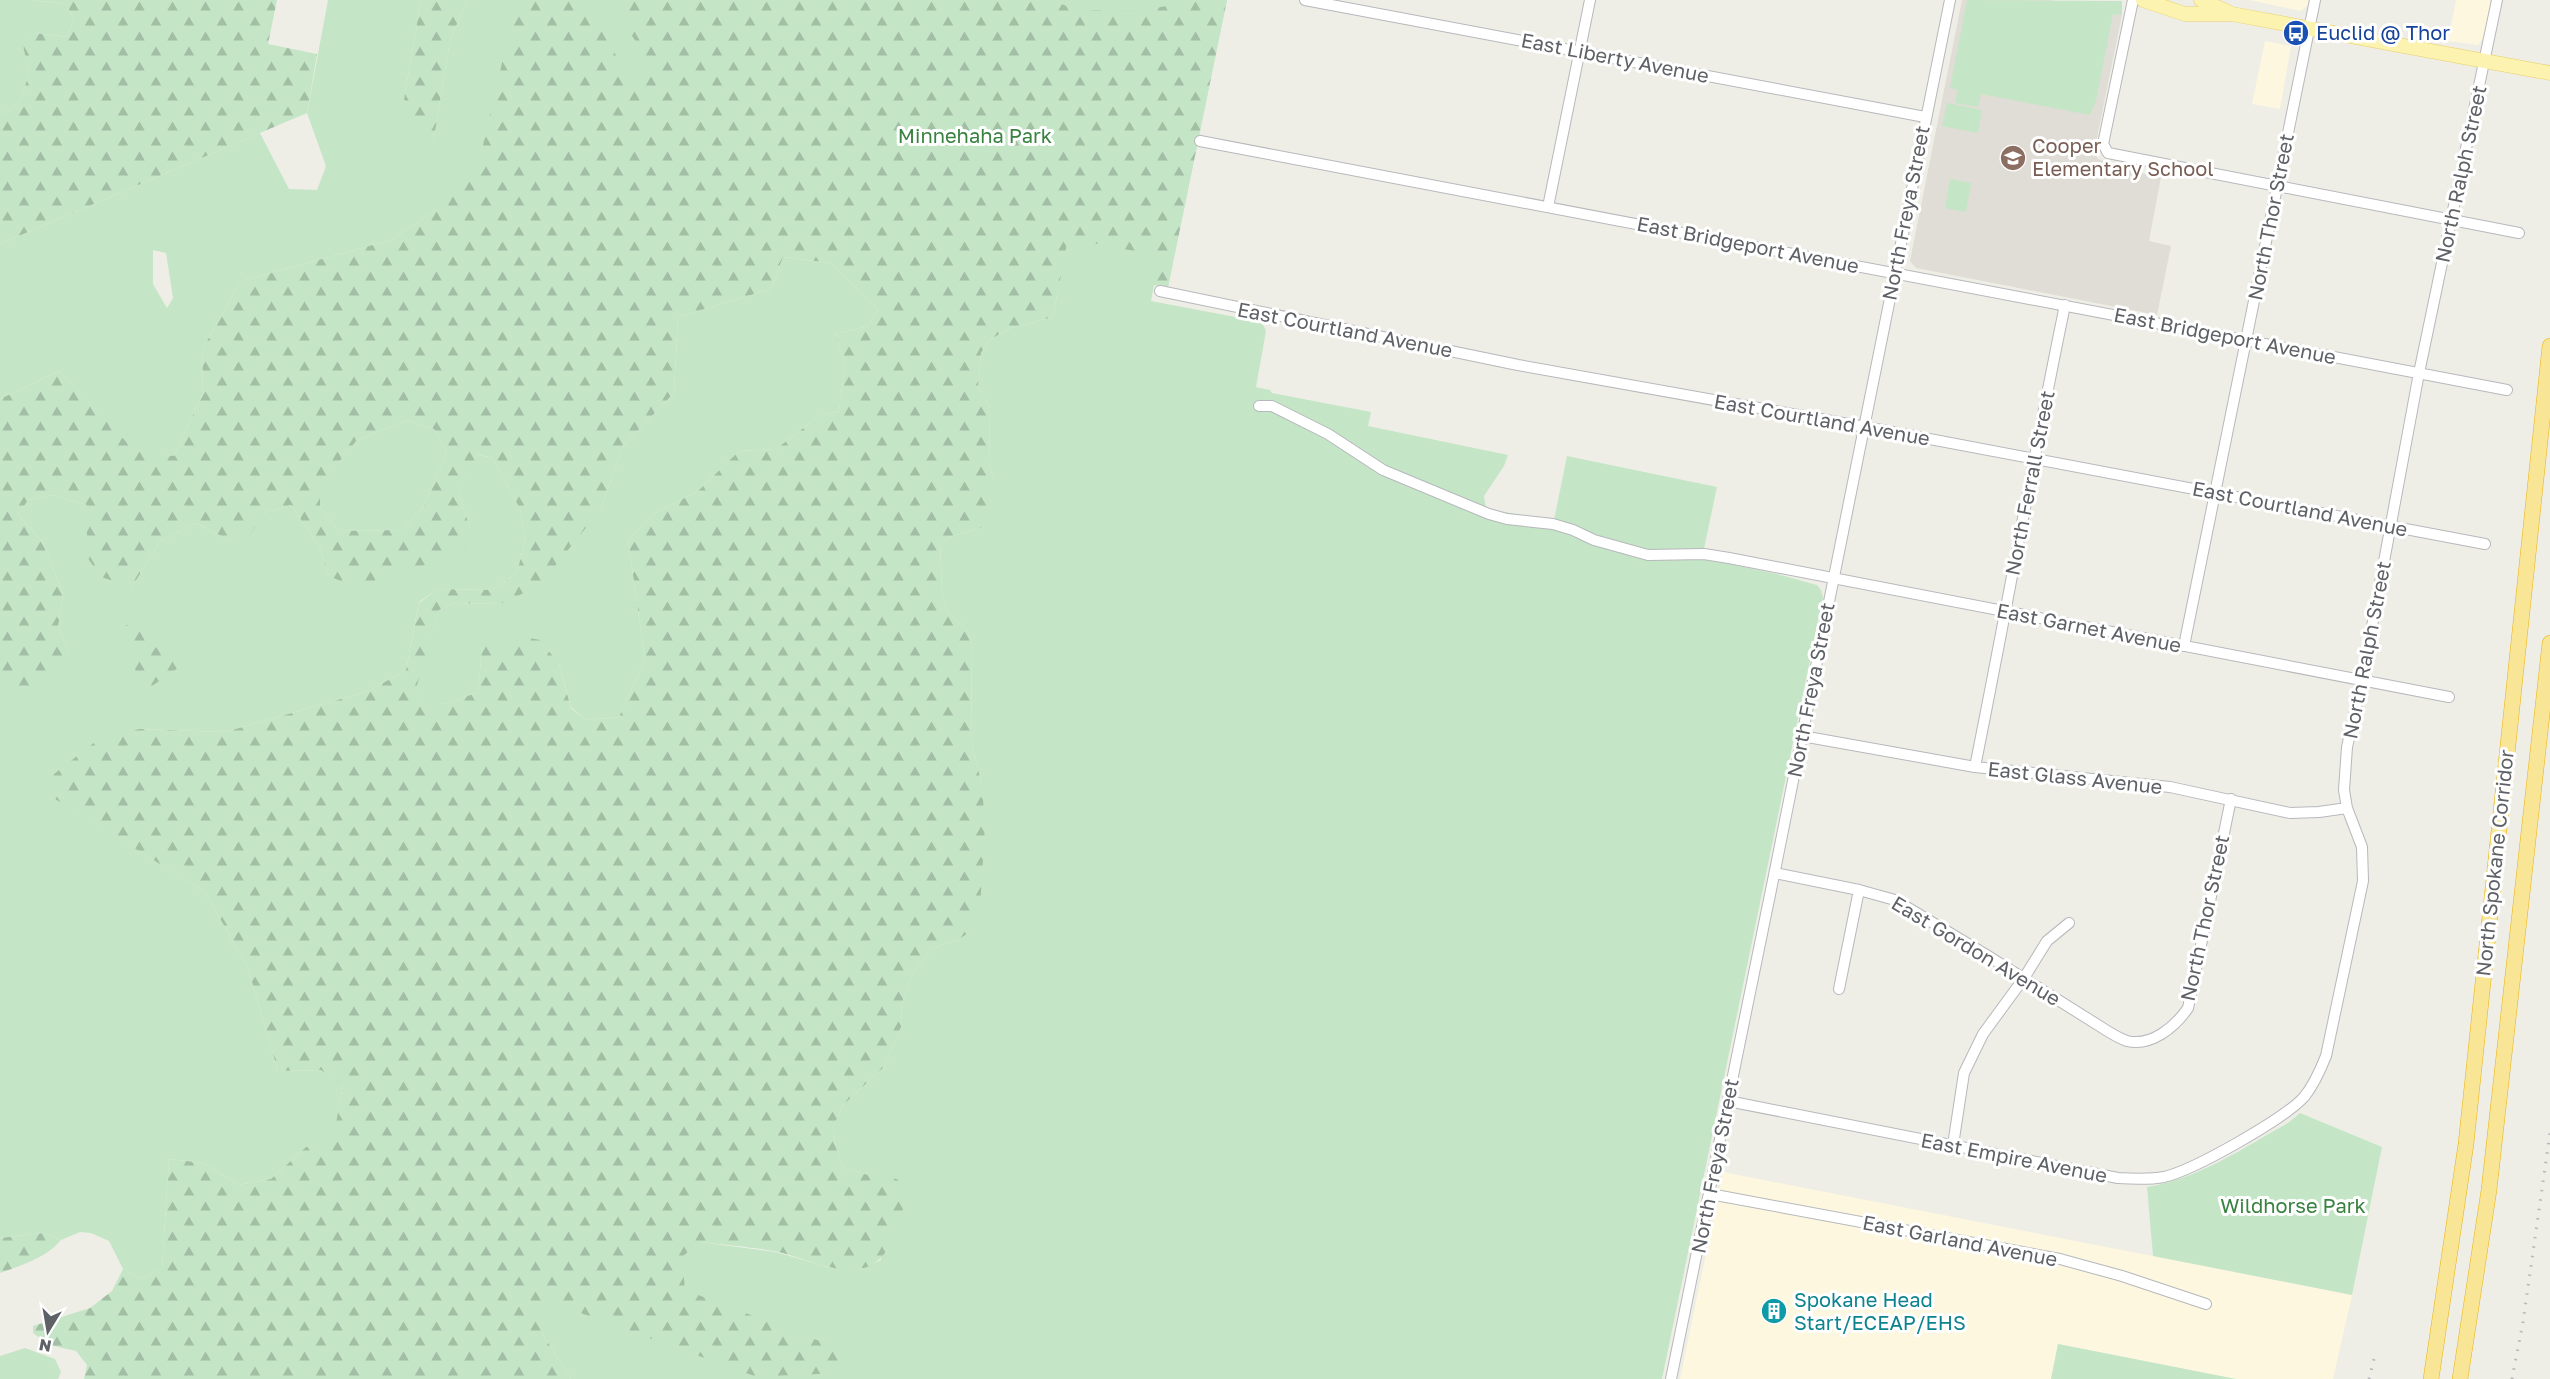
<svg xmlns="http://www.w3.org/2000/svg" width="2550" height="1379" font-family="'Golos Text',sans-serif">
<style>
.commercial{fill:#fcf7de}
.education{fill:#dfddd5}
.green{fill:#c4e6c6;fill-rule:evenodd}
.forest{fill:url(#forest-firs);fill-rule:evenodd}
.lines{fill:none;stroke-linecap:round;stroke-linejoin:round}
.minor-casing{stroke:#b7b8bc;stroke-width:12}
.major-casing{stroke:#ebcd64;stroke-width:15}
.highway-casing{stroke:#ebb20b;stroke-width:16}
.minor{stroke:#fff;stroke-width:10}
.major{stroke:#fbf3af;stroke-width:14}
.highway{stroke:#f8e595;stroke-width:15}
.rail{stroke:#b6b7b7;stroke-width:3;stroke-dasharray:1.5 8;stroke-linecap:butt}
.labels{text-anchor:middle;stroke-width:6;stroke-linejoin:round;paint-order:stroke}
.transit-label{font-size:20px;fill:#164399;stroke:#fff;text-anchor:start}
.street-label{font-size:20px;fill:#5e6166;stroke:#fff}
.park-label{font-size:20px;fill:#398240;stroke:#fff}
.education-label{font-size:20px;fill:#785e54;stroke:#fff;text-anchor:start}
.culture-label{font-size:20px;fill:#0d838f;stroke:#fff;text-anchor:start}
</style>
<defs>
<pattern id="forest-firs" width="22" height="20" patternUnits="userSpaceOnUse" patternTransform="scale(1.5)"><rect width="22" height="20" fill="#c4e6c6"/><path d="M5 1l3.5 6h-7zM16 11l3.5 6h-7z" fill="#a2bea5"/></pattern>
</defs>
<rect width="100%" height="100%" fill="#efeee6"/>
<path class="commercial" d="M2249,0H2309L2308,5L2301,11Z
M2456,0H2491L2484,37L2478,45L2448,41Z
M2265,41L2291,46L2280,109L2252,104Z
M1723,1172L2352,1295L2333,1379H2236L2058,1344L2051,1379H1680Z"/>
<path class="education" d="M1962,0H2050L2122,15L2094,152L2098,159L2104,161L2109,166L2151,175L2158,171L2162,172L2149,241L2171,246L2157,315L1916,268L1910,261Z"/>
<path class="green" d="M0,0H30L66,4L74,19L67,37L36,33L23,41L29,72L21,101L0,116Z
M328,0H421L404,99L433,144L450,41L467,0H1227L1168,287L1154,285L1151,301L1262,322L1266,331L1256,387L1270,390L1272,393L1371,412L1368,426L1508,455L1504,466L1484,496L1486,509L1554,520L1567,456L1717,487L1702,558L1777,574L1817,585L1821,590L1823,597L1662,1379H571L542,1333L535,1274L700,1242L776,1252L831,1268L862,1269L881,1260L868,1175L843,1167L836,1148L833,1127L843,1105L884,1067L901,1027L902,1004L912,974L932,948L957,940L982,785L971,741L972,645L967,629L947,612L942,591L940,545L949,537L981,528L993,477L989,464L990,408L978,387L981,353L988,341L1008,329L1053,317L1058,291L436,210L391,240L241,281L203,348L202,395L174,456L135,452L59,371L0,399V244L260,133L289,189L317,190L326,166L307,113ZM153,250L166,253L173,298L167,308L153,284Z
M1967,0L2122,1V15L2113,14L2096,101L2090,115L1981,94L1978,107L1955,103L1958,90L1950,88Z
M1947,103L1982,110L1978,133L1942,126Z
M1950,179L1971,183L1966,212L1945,208Z
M783,257L831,263L878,309L869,326L835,334L845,365L839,411L819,416L776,449L739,451L698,491L652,515L628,540L645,659L619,717L586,720L571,707L559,664L482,647L478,692L450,703L428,705L414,691L439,610L455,603L500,604L601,509L623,446L674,393L678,317L771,289Z
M407,420L434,429L447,452L424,506L402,530L339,531L320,507V484L357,440Z
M476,454L493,458L520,509L525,540L517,573L493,590L437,589L419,602L406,670L369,691L225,732L139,729L48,794L205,892L248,968L278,1071L321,1070L343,1085L334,1140L306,1147L271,1179L238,1185L204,1163L169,1159L162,1268L141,1279L123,1269L109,1241L91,1233L80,1232L61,1240L43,1233L0,1238V685L69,653L58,627L63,594L43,542L18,515L28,500L53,495L87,505V557L132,587L160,541L196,523L231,541L264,513L291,505L319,546L329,576L470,528L459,495Z
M2300,1113L2382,1147L2352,1295L2153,1256L2147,1187C2198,1179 2243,1148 2288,1123Z
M2058,1344L2236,1379H2051Z
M25,1348L55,1359L61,1372L58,1379H0V1356Z"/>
<path class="forest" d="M30,0H277L268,44L317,54L307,113L0,244V116L21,101L29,72L22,41L36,33L67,37L74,19L66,4Z
M421,0H467L450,41L433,144L420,131L404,99Z
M513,0H585L644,106L646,56L607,0H1053L1075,10L1142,11L1195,0H1227L1168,287L1154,285L1159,256L1068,238L1053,317L1008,329L988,341L981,353L978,387L990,408L989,464L993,477L991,511L981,528L949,537L940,545L942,591L947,612L967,629L972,645L971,741L982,785L985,826L980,909L972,931L957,940L932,948L912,974L902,1004L901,1027L884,1067L843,1105L833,1127L836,1148L843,1167L868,1175L897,1179C909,1195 903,1210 898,1228C897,1235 892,1242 888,1248C864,1291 810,1258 774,1251C750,1247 725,1245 700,1242L682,1257L685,1290L846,1351L839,1373L757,1377L553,1303L547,1313L542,1333L571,1379H84L87,1365L76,1351L49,1345L33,1333V1326L90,1308L112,1291L123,1269L141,1279L162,1268L169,1159L204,1163L238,1185L271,1179L306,1147L333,1139L343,1086L321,1070L278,1071L248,968L205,892L47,794L54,774L95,742L139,729L225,732L369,691L406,670L419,603L437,589L493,590L517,573L525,540L520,509L493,458L477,454L459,495L470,528L464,553L354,587L329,576L319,546L291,505L264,513L248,538L231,541L196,523L160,541L132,587L101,577L87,557V505L53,495L28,500L18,515L43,542L63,594L58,627L69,653L58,668L22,693L0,685V399L59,371L135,451L174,456L202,395L203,348L241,281L391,240L445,204L480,158L508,37ZM783,257L831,263L878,309L869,326L835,334L845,365L839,411L819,416L776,449L739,451L698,491L652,515L628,540L645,659L619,717L586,720L571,708L559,664L540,640L524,637L482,647L478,692L450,703L428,704L415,692L439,610L455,603L500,604L539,586L601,509L623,446L674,393L678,317L771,289ZM407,420L434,429L447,452L424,506L402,530L339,531L320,507V485L357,440Z
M135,624L162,654H184V664L152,686L137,678L126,625Z
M43,1233L61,1240C46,1258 22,1265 0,1273V1238Z"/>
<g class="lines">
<g class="minor-casing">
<path id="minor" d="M1305,0L1925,117
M2133,0L2103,144L2108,153L2519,233
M1200,141L2507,390
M1548,207L1590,0
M1160,291L1518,365L1882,430L2485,544
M1259,406H1272L1328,434L1383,470L1489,514L1507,519L1553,524L1573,530L1594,540L1648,555L1704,554L1729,558L2449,697
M2184,646L2315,0
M1802,736L1975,767L2170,787L2290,813L2319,812L2347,808
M1975,767C2006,613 2033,459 2065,305
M1775,873L1859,890L1895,900L1988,956L2109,1032C2114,1035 2121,1039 2127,1041C2151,1047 2175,1027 2188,1008L2231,799
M1839,989L1859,890
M1728,1101L2118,1178C2133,1179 2148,1180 2164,1177C2194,1170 2284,1119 2304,1097C2314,1085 2320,1071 2326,1056L2363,881L2362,847L2347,808L2344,790L2347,747L2362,680L2419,373L2497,0
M1953,1145L1964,1073L1983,1034L2024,978L2047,941L2069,923
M1710,1194L2060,1259L2122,1276L2206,1304
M1671,1379C1767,920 1856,459 1950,0"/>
</g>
<g class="major-casing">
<path id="major" d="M2143,0L2185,14H2232L2550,73
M2201,0L2228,12"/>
</g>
<g class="highway-casing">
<path id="highway" d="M2431,1379L2466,1144L2550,346
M2460,1379L2489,1190L2550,643"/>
</g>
<use href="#minor" class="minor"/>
<use href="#major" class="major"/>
<use href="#highway" class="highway"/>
<path class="rail" d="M2369,1379L2375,1355
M2512,1379L2523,1322L2550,1133"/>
</g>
<defs>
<g id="bus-disc" transform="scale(1.35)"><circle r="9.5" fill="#1a4fb4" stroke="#fff"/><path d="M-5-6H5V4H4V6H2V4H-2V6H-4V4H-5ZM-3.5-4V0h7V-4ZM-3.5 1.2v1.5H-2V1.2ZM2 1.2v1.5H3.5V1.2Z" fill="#fff"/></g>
<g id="school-disc" transform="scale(1.35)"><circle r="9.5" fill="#8d6e63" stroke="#fff"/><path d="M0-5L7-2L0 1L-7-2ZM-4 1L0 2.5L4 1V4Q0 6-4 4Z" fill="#fff"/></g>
<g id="building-disc" transform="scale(1.35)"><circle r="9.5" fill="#0f9aa8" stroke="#fff"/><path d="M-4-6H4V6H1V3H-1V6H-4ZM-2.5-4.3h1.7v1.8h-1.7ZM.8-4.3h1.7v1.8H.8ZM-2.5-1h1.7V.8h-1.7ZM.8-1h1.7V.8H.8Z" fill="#fff"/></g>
</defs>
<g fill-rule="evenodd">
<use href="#bus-disc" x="2296" y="33"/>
<use href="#school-disc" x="2013" y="158"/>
<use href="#building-disc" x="1774" y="1311"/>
</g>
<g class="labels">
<g class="transit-label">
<text x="2316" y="40">Euclid @ Thor</text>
</g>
<g class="street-label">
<text transform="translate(1615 58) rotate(11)" y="7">East Liberty Avenue</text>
<text transform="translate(2461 174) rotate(-78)" y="7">North Ralph Street</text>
<text transform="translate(1906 213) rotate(-79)" y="7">North Freya Street</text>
<text transform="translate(2271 217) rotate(-79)" y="7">North Thor Street</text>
<text transform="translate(1748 245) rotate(11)" y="7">East Bridgeport Avenue</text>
<text transform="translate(1345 330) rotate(11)" y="7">East Courtland Avenue</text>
<text transform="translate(2225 336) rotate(11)" y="7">East Bridgeport Avenue</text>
<text transform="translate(1822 420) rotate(10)" y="7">East Courtland Avenue</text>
<text transform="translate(2030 483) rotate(-79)" y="7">North Ferrall Street</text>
<text transform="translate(2300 509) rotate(11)" y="7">East Courtland Avenue</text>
<text transform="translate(2089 628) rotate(11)" y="7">East Garnet Avenue</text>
<text transform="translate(2367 650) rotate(-79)" y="7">North Ralph Street</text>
<text transform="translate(1811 690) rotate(-79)" y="7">North Freya Street</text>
<text transform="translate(2075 778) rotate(6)" y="7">East Glass Avenue</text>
<text transform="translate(2495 863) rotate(-84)" y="7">North Spokane Corridor</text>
<text transform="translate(2205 918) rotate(-78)" y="7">North Thor Street</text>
<text transform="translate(1976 951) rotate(31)" y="7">East Gordon Avenue</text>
<text transform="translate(2014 1158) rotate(11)" y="7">East Empire Avenue</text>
<text transform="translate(1715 1166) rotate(-79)" y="7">North Freya Street</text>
<text transform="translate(1960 1241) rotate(11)" y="7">East Garland Avenue</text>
</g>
<g class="park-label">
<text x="975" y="143">Minnehaha Park</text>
<text x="2293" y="1213">Wildhorse Park</text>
</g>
<g class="education-label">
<text x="2032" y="153">Cooper<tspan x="2032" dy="23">Elementary School</tspan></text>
</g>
<g class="culture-label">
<text x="1794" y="1307">Spokane Head<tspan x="1794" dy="23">Start/ECEAP/EHS</tspan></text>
</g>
</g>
<g transform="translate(48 1331) rotate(191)" stroke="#ffffff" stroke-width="4.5" paint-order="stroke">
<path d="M0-4.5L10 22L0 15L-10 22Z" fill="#5e6166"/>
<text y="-9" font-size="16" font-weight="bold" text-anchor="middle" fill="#5e6166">N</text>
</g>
</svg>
